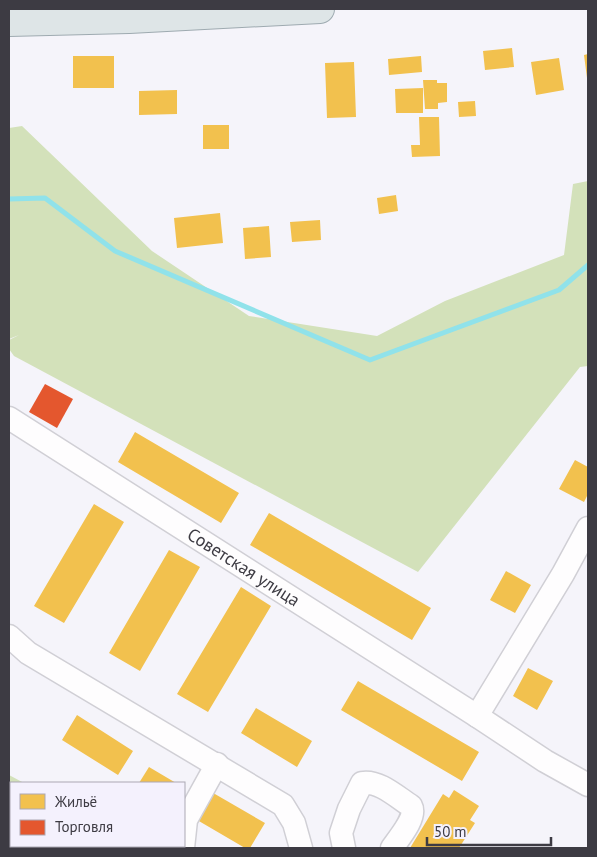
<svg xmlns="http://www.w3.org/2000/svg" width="597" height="857" font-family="'PT Sans',sans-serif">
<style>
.green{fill:#d3e1ba}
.homes{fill:#f2c14e}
.shops{fill:#e4572e}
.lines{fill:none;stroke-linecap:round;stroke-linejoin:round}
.stream{stroke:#90e2ea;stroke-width:5}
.minor-casing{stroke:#d0cfd5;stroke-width:25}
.major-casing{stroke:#9eaab0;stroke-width:30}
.minor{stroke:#fefdfe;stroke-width:22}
.major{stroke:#dee5e7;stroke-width:28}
.labels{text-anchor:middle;stroke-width:5;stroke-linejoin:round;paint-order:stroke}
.street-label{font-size:18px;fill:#3d3b43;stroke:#f4f1fd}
</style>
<rect width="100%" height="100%" fill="#f5f4fa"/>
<path class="green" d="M22,126L152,251L249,316L377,336L445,301L564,255L573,184L588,181V366L580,367L418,572L14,356L9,349V340L19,335L9,339V128Z
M9,775L24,783H11V846H45L46,848H9Z"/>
<path class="homes" d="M512,48L514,67L485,70L483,51Z
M588,54V78H587L584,55Z
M73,56H114V88H73Z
M421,56L422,72L389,75L388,59Z
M559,58L564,90L536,95L531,62Z
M354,62L356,117L327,118L325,63Z
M423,80H437V83H447V102L438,103V109H425Z
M423,88V113H396L395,89Z
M177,90V114L139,115V91Z
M475,101L476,116L459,117L458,102Z
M419,117H439L440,156L412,157L411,145H420Z
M203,125H229V149H203Z
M396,195L398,211L379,214L377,198Z
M220,213L223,243L177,248L174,218Z
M320,220L321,240L292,242L290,222Z
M269,226L271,257L245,259L243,228Z
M135,432L239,493L221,523L118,462Z
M575,460L588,467V494L584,502L559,489Z
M94,504L124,522L64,623L34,606Z
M269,513L431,608L412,640L250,545Z
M169,550L200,567L140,671L109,653Z
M506,571L531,585L515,613L490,600Z
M241,587L271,606L208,712L177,694Z
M528,668L553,681L537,710L513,696Z
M358,681L479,752L462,781L341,710Z
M256,708L312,741L297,767L241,733Z
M77,715L133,751L118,775L62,740Z
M149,767L176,783H139Z
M208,790L265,823L250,848H245L192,817Z
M454,790L479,806L470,820L475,823L459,848H410L443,794L449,798Z"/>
<path class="shops" d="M45,384L73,399L57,428L29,412Z"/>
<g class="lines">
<path class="stream" d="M9,199L45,198L115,251L370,360L559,290L588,265"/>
<g class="minor-casing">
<g id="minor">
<path id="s1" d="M9,418L477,716L545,761L588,785"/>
<path d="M9,636L28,653L283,805L294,823L301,848"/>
<path d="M477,716L563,574L588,528"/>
<path d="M183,848L186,820L217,764"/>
<path d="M344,848L341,833L349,809L362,783C379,780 397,797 411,806C417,817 399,838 392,848"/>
</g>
</g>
<g class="major-casing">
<path id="major" d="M9,22L129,19L320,9"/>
</g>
<use href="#minor" class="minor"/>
<use href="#major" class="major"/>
</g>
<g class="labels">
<g class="street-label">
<text dy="6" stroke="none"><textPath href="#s1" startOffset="278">Советская улица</textPath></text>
</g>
</g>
<rect width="597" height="857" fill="none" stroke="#3d3b43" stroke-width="20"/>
<rect x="10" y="782" width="175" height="65" fill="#f4f1fd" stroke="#aba8b3"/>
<rect x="20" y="794" width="25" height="15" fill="#f2c14e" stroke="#aba8b3"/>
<text x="55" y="807" font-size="15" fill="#3d3b43">Жильё</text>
<rect x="20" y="820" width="25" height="15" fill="#e4572e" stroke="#aba8b3"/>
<text x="55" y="832" font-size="15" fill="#3d3b43">Торговля</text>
<path d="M427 837v8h124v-8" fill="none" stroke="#3d3b43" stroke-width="2.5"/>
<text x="434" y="837" font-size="15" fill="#3d3b43" stroke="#f4f1fd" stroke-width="4" paint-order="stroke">50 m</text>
</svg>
